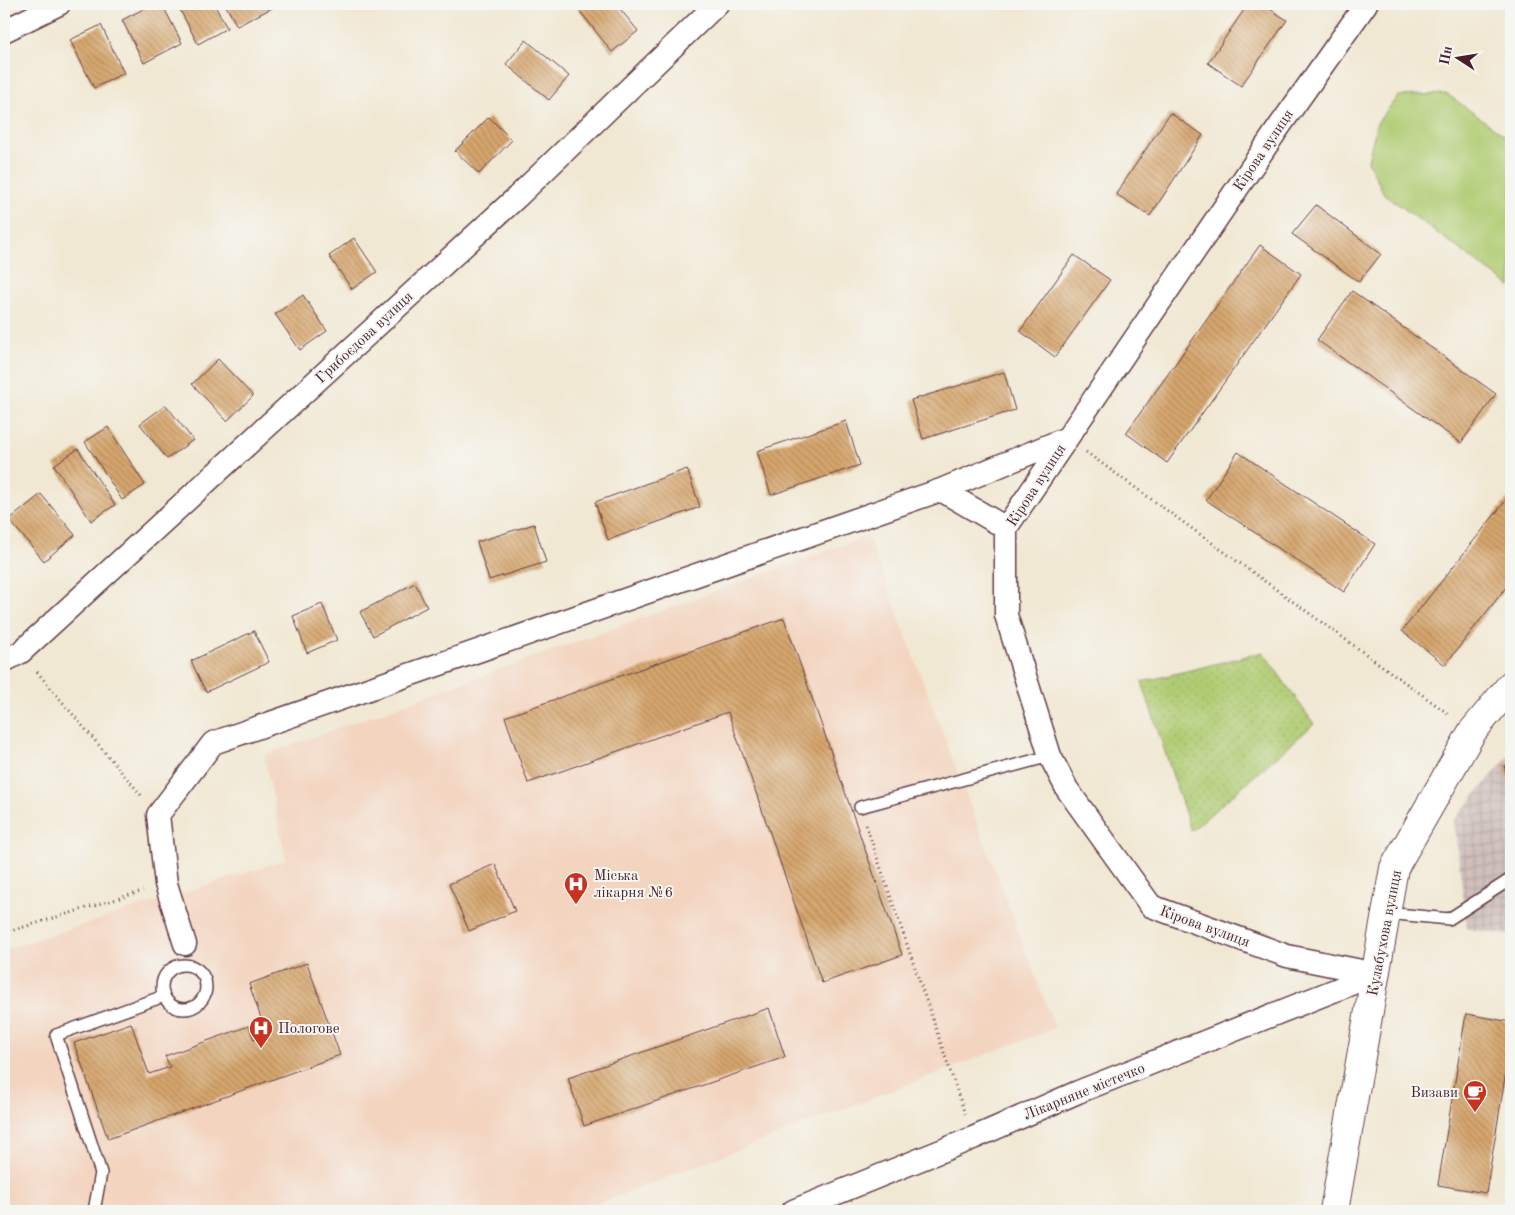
<svg xmlns="http://www.w3.org/2000/svg" width="1515" height="1215" font-family="'Old Standard TT',serif">
<style>
.built{fill:#f3d4bf}
.industrial{fill:url(#industrial-grid)}
.park{fill:url(#park-dots);stroke:#7d764f}
.pitch{fill:#b0cc73;stroke:#7d764f}
.building{fill:url(#building-back-hatch)}
.lines{fill:none;stroke-linecap:round;stroke-linejoin:round}
.service-casing{stroke:#633d44;stroke-width:14}
.minor-casing{stroke:#633d44;stroke-width:25}
.tertiary-casing{stroke:#633d44;stroke-width:30}
.path{stroke:#633d44;stroke-width:3;stroke-dasharray:1 4;stroke-linecap:butt}
.service{stroke:#fff;stroke-width:11}
.minor{stroke:#fff;stroke-width:22}
.tertiary{stroke:#fff;stroke-width:28}
.labels{text-anchor:middle;stroke-width:4;stroke-linejoin:round;paint-order:stroke}
.street-label{font-size:15px;fill:#4a1f2b;stroke:#f6f6f2}
.poi-label{font-size:15px;fill:#4a1f2b;stroke:#f6f6f2;text-anchor:start}
</style>
<defs>
<pattern id="industrial-grid" width="8" height="8" patternUnits="userSpaceOnUse" patternTransform="scale(1.25)"><rect width="8" height="8" fill="#cfc0bb"/><path d="M0 4h8M4 0v8" fill="none" stroke="#b3a5a1"/></pattern>
<pattern id="park-dots" width="8" height="8" patternUnits="userSpaceOnUse" patternTransform="scale(1.25)"><rect width="8" height="8" fill="#b0cc73"/><path d="M2 2h.1M6 6h.1" fill="none" stroke="#99af64" stroke-width="1.8" stroke-linecap="round"/></pattern>
<pattern id="building-back-hatch" width="6" height="6" patternUnits="userSpaceOnUse" patternTransform="scale(1.25)"><rect width="6" height="6" fill="#d6a66d"/><path d="M-1 5l2 2M0 0l6 6M5-1l2 2" fill="none" stroke="#b0875a"/></pattern>
</defs>
<rect width="100%" height="100%" fill="#f6f6f2"/>
<filter id="ink" filterUnits="userSpaceOnUse"><feTurbulence type="fractalNoise" baseFrequency=".02" numOctaves="2"/><feDisplacementMap in="SourceGraphic" scale="10" xChannelSelector="R" yChannelSelector="G"/><feConvolveMatrix kernelMatrix="1 2 1 2 8 2 1 2 1" color-interpolation-filters="sRGB"/></filter>
<filter id="wash" filterUnits="userSpaceOnUse"><feTurbulence type="fractalNoise" baseFrequency=".0096" numOctaves="4" result="noise"/><feDisplacementMap in="SourceGraphic" scale="20" xChannelSelector="R" yChannelSelector="G"/><feGaussianBlur stdDeviation="1.12" result="paint"/><feColorMatrix in="noise" values="0 0 0 0 0 0 0 0 0 0 0 0 0 0 0 0 0 1.4 0 .05"/><feComposite in="paint" operator="in"/></filter>
<g filter="url(#wash)">
<rect width="100%" height="100%" fill="#f1e8d3"/>
<path class="built" d="M868,536L1055,1028L579,1211H4V950L286,860L264,755Z"/>
<path class="industrial" d="M1511,753V935L1467,929L1454,820Z"/>
<path class="park" d="M1263,652L1314,724L1191,831L1142,682Z"/>
<path class="pitch" d="M1447,94L1511,140V287L1384,194L1368,161L1377,123L1398,96Z"/>
<g id="blocks">
<path class="building" d="M153,4H162L182,43L144,63L122,20Z
M177,4H214L227,28L198,44Z
M225,4H270L272,8L237,26Z
M586,4H616L638,31L612,52L579,10Z
M1248,4H1262L1287,20L1241,86L1208,63Z
M101,25L124,73L94,88L70,40Z
M526,40L569,76L549,100L506,64Z
M1170,113L1203,135L1150,216L1116,194Z
M489,117L512,140L479,174L455,151Z
M1316,205L1381,254L1359,282L1292,234Z
M354,238L377,272L352,289L329,256Z
M1260,245L1301,274L1167,463L1126,433Z
M1074,255L1110,280L1055,357L1020,331Z
M1352,291L1496,394L1461,443L1317,340Z
M303,295L327,331L300,350L275,314Z
M218,359L253,396L227,421L192,384Z
M1004,372L1015,410L923,439L911,400Z
M166,405L193,440L167,459L140,424Z
M846,421L860,465L771,495L757,451Z
M108,427L145,485L122,500L85,442Z
M78,449L115,505L91,521L54,465Z
M1238,452L1375,544L1344,592L1206,500Z
M687,469L700,507L608,540L595,502Z
M41,494L75,535L44,561L9,520Z
M1507,499L1511,502V581L1445,665L1402,631Z
M534,524L546,562L489,580L477,542Z
M415,583L427,607L373,636L360,612Z
M322,604L337,640L307,653L293,616Z
M784,618L902,955L822,983L728,712L528,783L505,717Z
M254,631L269,662L206,692L191,661Z
M1511,764V787L1504,766Z
M495,864L515,911L469,931L449,884Z
M307,963L340,1055L108,1139L74,1043L131,1023L149,1074L170,1067L165,1056L249,1026L254,1040L267,1035L249,984Z
M769,1008L785,1057L584,1126L568,1078Z
M1466,1014L1511,1022V1041L1486,1193L1438,1185Z"/>
</g>
</g>
<g filter="url(#ink)">
<use href="#blocks" fill-opacity="0" stroke="#633d44" stroke-width="1"/>
<g class="lines">
<g class="service-casing">
<path id="service" d="M860,807L1050,756
M1386,913L1449,919L1511,879
M162 987a22 22 0 1 1 44 0a22 22 0 1 1-44 0Z
M94,1211L101,1173L56,1035L164,996"/>
</g>
<g class="minor-casing">
<path id="minor" d="M1366,4L1279,127L1006,528V615L1050,756L1067,789L1151,906L1287,956L1376,974
M4,31L59,4
M941,490L1067,438
M4,661L21,652L517,197L717,4
M185,944L166,884L158,815L213,743L941,490L1006,528
M793,1211L973,1138L1078,1092L1376,974"/>
</g>
<g class="tertiary-casing">
<path id="tertiary" d="M1334,1211L1394,868L1472,732L1511,685"/>
</g>
<path class="path" d="M1086,452L1450,715
M37,672L141,795
M866,825L965,1114
M4,933L143,891"/>
<use href="#service" class="service"/>
<use href="#minor" class="minor"/>
<use href="#tertiary" class="tertiary"/>
</g>
</g>
<defs>
<g id="hospital-pin" transform="scale(1.25)"><path d="M0 17L-7.5 6A9.5 9.5 0 1 1 7.5 6Z" fill="#c8321e" stroke="#f6f6f2"/><path d="M-5-5h3v3.5h4V-5h3V5h-3V1.5h-4V5h-3Z" fill="#fff"/></g>
<g id="cafe-pin" transform="scale(1.25)"><path d="M0 17L-7.5 6A9.5 9.5 0 1 1 7.5 6Z" fill="#c8321e" stroke="#f6f6f2"/><path d="M-5.5-4.5H6V0H3Q3 3.5 0 3.5H-2.5Q-5.5 3.5-5.5 0ZM3-3.2v2h1.7v-2ZM-6 4.5H4V6H-6Z" fill="#fff"/></g>
</defs>
<g fill-rule="evenodd">
<use href="#hospital-pin" x="576" y="884"/>
<use href="#hospital-pin" x="261" y="1028"/>
<use href="#cafe-pin" x="1475" y="1092"/>
</g>
<g class="labels">
<g class="street-label">
<text transform="translate(1263 150) rotate(-56)" y="5">Кірова вулиця</text>
<text transform="translate(364 337) rotate(-43)" y="5">Грибоєдова вулиця</text>
<text transform="translate(1036 485) rotate(-57)" y="5">Кірова вулиця</text>
<text transform="translate(1205 926) rotate(20)" y="5">Кірова вулиця</text>
<text transform="translate(1384 933) rotate(-79)" y="5">Кулабухова вулиця</text>
<text transform="translate(1084 1091) rotate(-22)" y="5">Лікарняне містечко</text>
</g>
<g class="poi-label">
<text x="594" y="880">Міська<tspan x="594" dy="17">лікарня №6</tspan></text>
<text x="278" y="1033">Пологове</text>
<text x="1458" y="1097" text-anchor="end">Визави</text>
</g>
</g>
<rect width="1515" height="1215" fill="none" stroke="#f6f6f2" stroke-width="20"/>
<g transform="translate(1458 58) rotate(282)" stroke="#f6f6f2" stroke-width="4" paint-order="stroke">
<path d="M0-4L9 19L0 12L-9 19Z" fill="#4a1f2b"/>
<text y="-8" font-size="14" font-weight="bold" text-anchor="middle" fill="#4a1f2b">Пн</text>
</g>
</svg>
